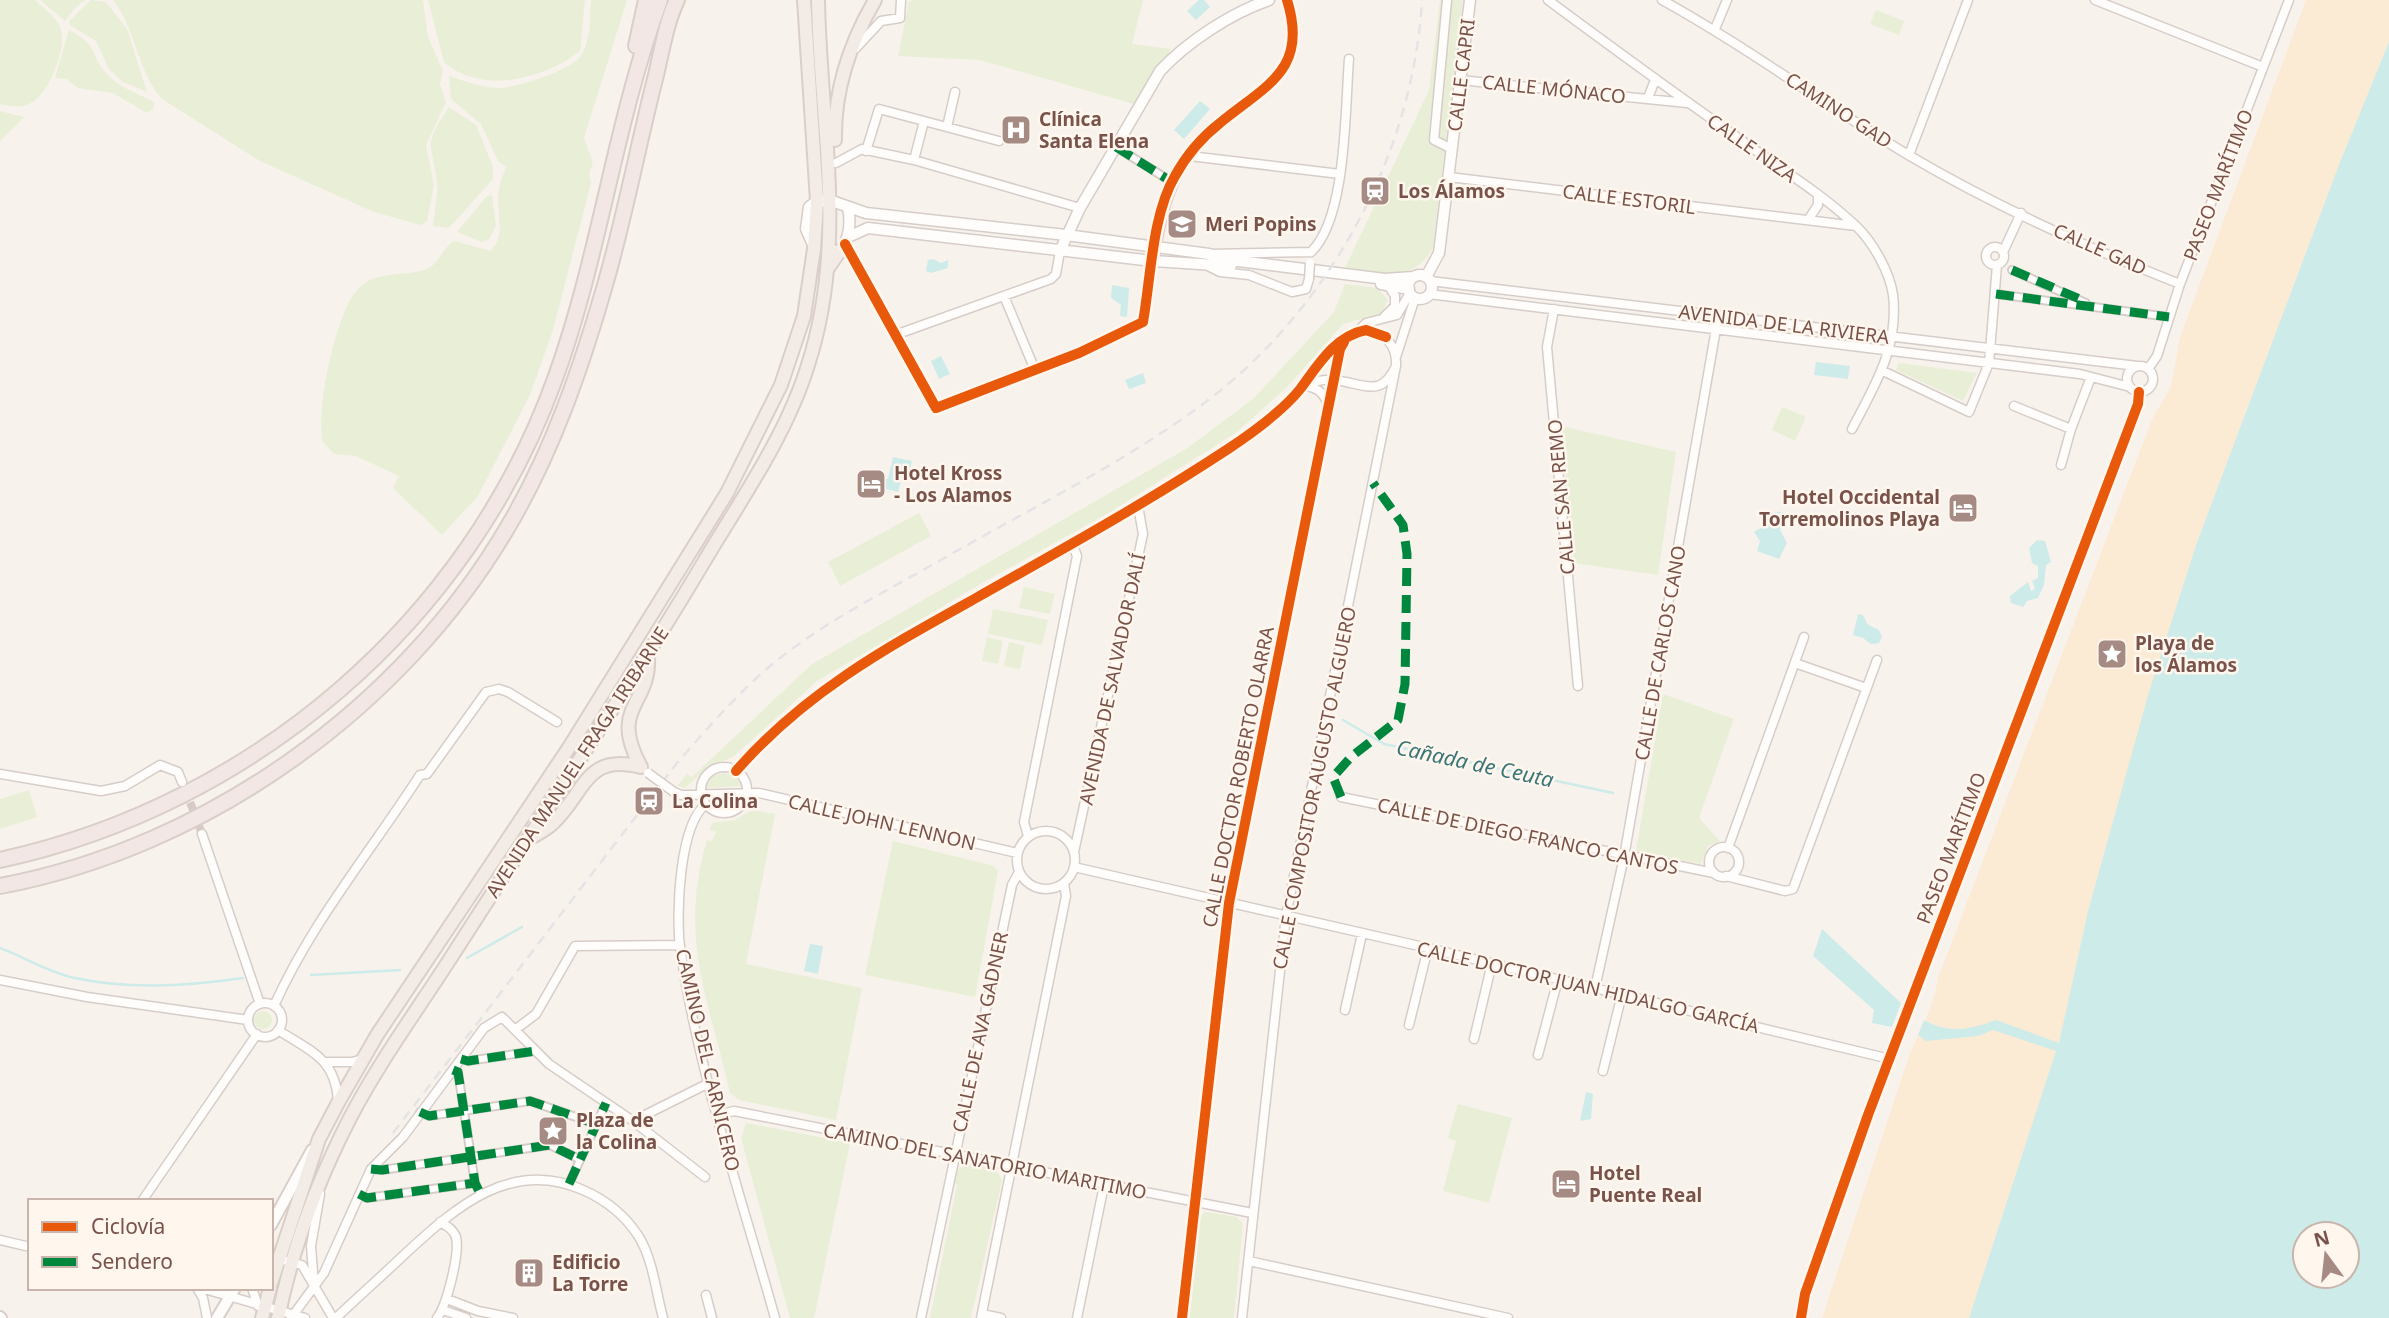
<svg xmlns="http://www.w3.org/2000/svg" width="2389" height="1318" font-family="'Noto Sans',sans-serif">
<style>
.green{fill:#e8efd6}
.sand{fill:#fbebd4}
.water{fill:#cdebe9;fill-rule:evenodd}
.lines{fill:none;stroke-linecap:round;stroke-linejoin:round}
.stream{stroke:#cdebe9;stroke-width:2.5}
.minor-tunnel{stroke:#d8cac4;stroke-width:8;stroke-dasharray:8 4;stroke-linecap:butt}
.pedestrian-casing{stroke:#d7cdc8;stroke-width:10}
.minor-casing{stroke:#d7cdc8;stroke-width:11}
.tertiary-casing{stroke:#d7cdc8;stroke-width:13}
.secondary-casing{stroke:#d8cdc8;stroke-width:14}
.primary-casing{stroke:#dacec9;stroke-width:16}
.motorway-casing{stroke:#dacec9;stroke-width:18}
.pedestrian{stroke:#fefdfc;stroke-width:6}
.minor{stroke:#fefdfc;stroke-width:8}
.tertiary{stroke:#fefdfc;stroke-width:10}
.secondary{stroke:#fefdfc;stroke-width:10}
.primary{stroke:#f3ece6;stroke-width:12}
.motorway{stroke:#f2e7e4;stroke-width:14}
.rail{stroke:#e4e3e5;stroke-width:2.5;stroke-dasharray:10 7;stroke-linecap:butt}
.minor-bridge-casing{stroke:#d7cdc8;stroke-width:11;stroke-linecap:butt}
.minor-bridge{stroke:#fefdfc;stroke-width:8}
.quiet{stroke:#00873e;stroke-width:9;stroke-dasharray:18 9;stroke-linecap:butt}
.cycleway-casing{stroke:#fff6ee;stroke-width:15}
.cycleway{stroke:#e8590c;stroke-width:10}
.labels{text-anchor:middle;stroke-width:5;stroke-linejoin:round;paint-order:stroke}
.street-label{font-size:19px;fill:#79534a;stroke:#fff6ee}
.poi-label{font-size:19px;font-weight:bold;fill:#79534a;stroke:#fff6ee;text-anchor:start}
.water-label{font-size:21px;font-style:italic;fill:#397677;stroke:#fff6ee}
</style>
<rect width="100%" height="100%" fill="#f8f2ec"/>
<path class="green" d="M0,0H35C43,8 62,21 62,34C64,54 48,98 27,105C17,108 9,106 0,104Z
M40,0H85L75,8L65,21Z
M91,0L106,2L127,29L147,92L123,82L109,69L96,41L70,25L69,21Z
M113,0H423L428,37L443,71L440,84L446,102L426,145L434,185L427,221L421,225L374,212L260,161L162,99C137,71 137,31 113,0Z
M428,0H585L580,51C545,79 480,95 444,62Z
M591,0H627L584,138L593,163L589,173L591,183L553,330L530,395L478,496L442,535L393,488L399,476L356,456L334,454L323,442C315,412 336,313 357,290C375,269 406,278 429,268C437,264 444,247 454,241L491,251C505,234 498,220 498,201C498,189 501,179 506,167L498,161L481,124L451,99L449,76C465,81 485,89 502,88C521,86 573,70 582,54C591,38 590,18 591,0Z
M915,0H1143L1132,44L1171,49L1137,105L980,60L898,56L909,1Z
M1440,0H1463L1433,248C1413,284 1378,273 1344,270L1429,90Z
M1876,10L1904,21L1899,35L1870,24Z
M69,30C100,47 88,50 105,72C117,87 137,93 154,102L153,110L147,113L113,93L78,88L66,79L55,78Z
M449,107L476,125L493,167V179L449,228L433,226C434,213 438,196 437,183C432,141 422,147 449,107Z
M0,111L24,117L0,141Z
M492,195L496,225L489,239L482,242L457,232L487,196Z
M1345,284L1378,288L1388,300L1382,313L1343,324L1288,386L1237,432L1110,512L982,583L817,681L734,756L706,769L685,788L677,786L687,774L692,777L812,664L1186,449L1253,399L1334,312Z
M1899,363L1977,373L1963,401L1896,370Z
M1782,407L1806,417L1795,441L1772,430Z
M1561,426L1676,452L1658,575L1574,563Z
M919,513L931,536L840,586L828,562Z
M1024,587L1055,594L1050,614L1019,608Z
M993,609L1048,620L1042,645L988,634Z
M987,637L1003,641L998,664L982,661Z
M1009,642L1025,646L1020,669L1004,666Z
M1663,694L1734,719L1699,818L1720,841L1708,846L1701,864L1636,851Z
M723,773L734,775L743,786L704,788L711,777Z
M29,790L37,817L0,829V799Z
M742,798C732,810 718,809 706,800Z
M752,810L775,814L746,964L862,988L836,1120L739,1100L730,1093C709,999 678,939 707,840L712,841L716,832L709,830L712,823L735,820Z
M893,841L994,866L998,871L975,997L865,975Z
M254 1020a9 9 0 1 1 18 0a9 9 0 1 1-18 0Z
M1458,1104L1512,1118L1489,1203L1443,1191L1456,1141L1448,1138Z
M746,1123L850,1143L814,1318H790L741,1138Z
M969,1163L996,1169L1002,1180L971,1318H930L957,1185L953,1183L959,1168Z
M1205,1212L1237,1217L1243,1224L1234,1318H1188L1199,1217Z"/>
<path class="sand" d="M2306,0H2389V42L2340,162L2196,545L2150,692L2088,911L2059,1044L1969,1318H1822L1909,1056C1920,1030 1934,1006 1938,978L2153,417L2171,387L2180,337Z"/>
<path class="water" d="M1199,0H1204L1210,7L1196,20L1187,11Z
M2389,42V1318H1969L2056,1051L1993,1030L1978,1036L1926,1041L1918,1035L1924,1020C1950,1034 1969,1030 1996,1020L2059,1043L2088,911L2149,692L2196,545L2340,162ZM2305,1234H2347V1276H2305Z
M1200,101L1210,109L1184,139L1174,130Z
M933,259L941,263L948,260V268L931,273L926,271L928,260Z
M1112,285L1129,288L1127,317L1120,316L1121,305L1111,298Z
M941,356L950,374L939,379L931,361Z
M1816,362L1850,366L1848,379L1814,375Z
M1143,373L1146,383L1129,389L1125,380Z
M893,457L912,461L909,474L903,473L898,492L874,486L876,477L888,479Z
M1774,512H1784L1786,522L1780,530L1787,543L1779,559L1757,551L1760,541L1754,532L1772,521Z
M2037,540L2045,541L2051,562L2046,565L2044,585L2038,598L2027,601L2023,607L2011,603L2010,596L2028,582L2031,591L2035,589L2032,581L2038,578V566L2032,563L2029,548Z
M1858,614L1863,615L1868,625L1879,630L1882,637L1879,643L1871,644L1863,638L1853,635Z
M1822,929L1901,1003L1892,1027L1872,1023L1874,1010L1813,956Z
M810,944L823,946L818,974L804,971Z
M1586,1092L1593,1094L1591,1119L1580,1121Z"/>
<g class="lines">
<path class="stream" d="M1343,720L1384,744L1613,793
M0,948C24,957 50,973 75,978C131,990 187,986 243,978
M467,958L522,927
M311,975L400,970"/>
<path class="minor-tunnel" d="M186,791L202,834"/>
<g class="pedestrian-casing">
<path id="pedestrian" d="M1116,147L1172,182
M2012,270L2086,303
M1996,294L2169,317
M461,1059L468,1061L535,1051
M453,1070L458,1072L475,1183
M420,1112L429,1116L530,1101L596,1124
M371,1169L382,1170L550,1145L579,1159
M569,1184L606,1103
M359,1194L367,1198L475,1183L480,1193"/>
</g>
<g class="minor-casing">
<path id="minor" d="M1447,0L1434,140L1452,149
M1548,0C1610,46 1673,92 1737,137C1776,166 1820,192 1856,226C1872,241 1890,272 1893,295C1899,347 1875,385 1852,429
M1662,0C1747,47 1826,106 1910,156C1995,206 2088,248 2180,284
M2095,0L2263,67
M1715,29L1727,0
M856,48L881,21L900,18L901,0
M1460,80L1687,103
M1648,98L1655,80
M947,127L955,92
M866,151L879,109L999,141
M1909,155L1968,0
M1190,156L1340,174
M914,160L924,121
M836,163L862,149L914,160L1080,208
M1449,177L1856,226
M1808,220L1818,205V196
M845,244L936,408L1079,353L1143,322L1153,261
M1986 256a9 9 0 1 1 18 0a9 9 0 1 1-18 0Z
M1311,252C1347,218 1345,108 1349,59
M2003,252L2021,213
M1210,254L1311,252
M1208,266L1220,272L1249,275L1292,292L1306,289L1309,279
M1430,281L2137,366
M1429,294L2080,374L2130,387
M1004,296L1035,370
M1554,309L1547,347L1578,686
M1384,317L1395,306V296L1388,285
M1357,332L1366,323L1397,315L1410,293
M895,335L1051,279L1056,274L1060,251
M1396,357L1415,298
M2127 379a13 13 0 1 1 26 0a13 13 0 1 1-26 0Z
M2148,369L2157,356L2180,284L2289,0
M1883,371L1969,412L1989,363L1997,265
M1306,386C1318,388 1324,393 1328,405
M2014,406L2071,429
M2061,465L2071,429L2091,377
M1795,663L1866,688
M701 790a23 23 0 1 1 46 0a23 23 0 1 1-46 0Z
M736,771C805,692 886,648 976,598C1061,550 1146,503 1228,449C1252,433 1283,411 1301,388C1318,365 1335,336 1366,330C1386,333 1397,346 1396,366C1383,394 1370,387 1346,382C1332,378 1316,380 1303,386
M0,774L101,791L125,786L160,765L178,772L182,782
M674,792L681,795L759,793L1017,853
M1341,797L1714,873
M706,804C679,825 676,914 680,947C697,1068 742,1199 775,1318
M1017 860a29 29 0 1 1 58 0a29 29 0 1 1-58 0Z
M202,834L260,1004
M1028,836L1024,822L1077,556L1072,543
M1709 862a15 15 0 1 1 30 0a15 15 0 1 1-30 0Z
M1728,848L1804,637
M1074,852L1143,534L1138,506
M1074,867L1428,948L1890,1059
M1726,876L1785,891L1793,889L1877,660
M0,980L87,997L248,1020
M1595,988L1624,857L1717,323
M248 1020a17 17 0 1 1 34 0a17 17 0 1 1-34 0Z
M274,1006C311,923 371,851 420,775L427,774L486,692L499,689L508,692L557,722
M1345,1010L1362,934
M1409,1025L1428,948
M516,1029L536,1014L575,946L680,945
M278,1030C310,1051 335,1058 338,1100
M1474,1039L1492,963
M1538,1055L1558,979
M326,1062H352L363,1059
M1603,1071L1622,994
M718,1115L734,1111L1252,1213
M633,1121L709,1083
M142,1201L257,1034
M0,1240L30,1247
M271,1257L302,1265L333,1318
M1249,1261L1508,1318
M314,1285L311,1246L320,1194
M197,1288L203,1298L207,1318
M201,1288L305,1318
M252,1288L258,1306
M706,1295L712,1318
M447,1299L478,1311L513,1318
M443,1310L466,1318
M982,1314L1001,1318
M291,1318L324,1273L371,1169L403,1137L484,1028L502,1017L549,1064L633,1121L705,1177
M336,1318C359,1296 383,1275 406,1253C456,1207 511,1158 583,1190C606,1200 625,1215 639,1237C653,1260 656,1292 663,1318
M437,1318C447,1305 460,1253 456,1237C453,1229 447,1226 440,1222
M921,1318L1012,885L1019,872
M981,1318L1066,896L1064,883
M1077,1318L1104,1185
M1182,1318L1229,903L1340,349L1344,342
M1242,1318L1286,916L1396,366
M1801,1318L1805,1294L1868,1115L2138,404L2139,392"/>
</g>
<g class="tertiary-casing">
<path id="tertiary" d="M848,237L868,228L1153,261L1231,266
M815,249L806,229L809,207L817,201H832L866,213L1066,235L1209,254L1222,259L1385,279L1413,277
M833,251H840C850,238 851,223 848,208
M1060,251L1080,208L1160,71C1187,42 1231,13 1269,0
M1153,261C1160,215 1169,174 1202,138C1247,91 1313,83 1287,0
M1408 287a12 12 0 1 1 24 0a12 12 0 1 1-24 0Z
M1426,277L1439,253L1470,0
M1381,284L1409,289"/>
</g>
<g class="secondary-casing">
<path id="secondary" d="M271,1225L312,1150
M0,1317L1,1318
M217,1318L235,1288"/>
</g>
<g class="primary-casing">
<path id="primary" d="M835,140C834,90 850,43 875,0
M828,268L840,251
M641,767C608,706 651,706 648,657
M534,836C540,832 547,829 552,824C585,794 585,752 641,767
M271,1283L319,1139L339,1101L377,1035L570,746L727,493L781,385L804,316L814,249L817,201L804,0
M262,1318L270,1288
M278,1318C292,1250 318,1180 350,1118C379,1062 418,1009 452,956C536,824 625,695 705,560C742,498 787,434 808,365C848,241 820,125 818,0"/>
</g>
<g class="motorway-casing">
<path id="motorway" d="M636,46L646,0
M0,860C253,805 469,621 556,376C600,254 615,122 660,0
M0,886C208,847 403,707 509,525C553,450 581,368 605,285C625,216 638,145 656,75C662,50 666,23 677,0"/>
</g>
<use href="#pedestrian" class="pedestrian"/>
<use href="#minor" class="minor"/>
<use href="#tertiary" class="tertiary"/>
<use href="#secondary" class="secondary"/>
<use href="#primary" class="primary"/>
<use href="#motorway" class="motorway"/>
<path class="rail" d="M393,1133L677,763C707,729 736,695 770,666C823,622 887,591 946,557C1028,510 1115,467 1192,412C1323,320 1413,160 1422,0"/>
<g class="minor-bridge-casing">
<path id="minor-bridge" d="M1309,279L1310,263
M648,773L674,792"/>
</g>
<use href="#minor-bridge" class="minor-bridge"/>
<path class="quiet" d="M1116,147L1172,182
M2012,270L2082,300
M1996,294L2169,317
M1341,797L1333,777L1351,757L1398,720L1405,684L1407,554L1403,525L1373,483
M461,1059L468,1061L535,1051
M453,1070L458,1072L475,1183
M420,1112L429,1116L530,1101L596,1124
M371,1169L382,1170L550,1145L579,1159
M569,1184L606,1103
M359,1194L367,1198L475,1183L480,1193"/>
<g class="cycleway-casing">
<path id="cycleway" d="M845,244L936,408L1079,353L1143,322C1151,277 1152,215 1175,176C1186,156 1202,137 1220,123C1266,85 1309,70 1287,0
M736,771C805,692 886,648 976,598C1061,550 1146,503 1228,449C1252,433 1283,411 1301,388C1318,365 1335,336 1366,330L1386,337
M1182,1318L1229,903L1340,349L1344,342
M1801,1318L1805,1294L1868,1115L2138,404L2139,392"/>
</g>
<use href="#cycleway" class="cycleway"/>
</g>
<defs>
<g id="hospital-square" transform="scale(1.575)"><rect x="-9" y="-9" width="18" height="18" rx="4" fill="#a58b83" stroke="#fff6ee"/><path d="M-5-5h3v3.5h4V-5h3V5h-3V1.5h-4V5h-3Z" fill="#fff"/></g>
<g id="station-square" transform="scale(1.575)"><rect x="-9" y="-9" width="18" height="18" rx="4" fill="#a58b83" stroke="#fff6ee"/><path d="M-3-6H3Q5-6 5-4V2Q5 4 3 4L4.5 6H3L1.5 4h-3L-3 6H-4.5L-3 4Q-5 4-5 2V-4Q-5-6-3-6ZM-3.5-4v3h7v-3ZM-3.5 1v1.5H-2V1ZM2 1v1.5H3.5V1Z" fill="#fff"/></g>
<g id="school-square" transform="scale(1.575)"><rect x="-9" y="-9" width="18" height="18" rx="4" fill="#a58b83" stroke="#fff6ee"/><path d="M0-5L7-2L0 1L-7-2ZM-4 1L0 2.5L4 1V4Q0 6-4 4Z" fill="#fff"/></g>
<g id="hotel-square" transform="scale(1.575)"><rect x="-9" y="-9" width="18" height="18" rx="4" fill="#a58b83" stroke="#fff6ee"/><path d="M-6-4.5h1.5V1H6V5H4.5V3h-9V5H-6ZM-4 0a1.8 1.8 0 1 1 3.6 0ZM.5 0V-2.5h3Q6-2.5 6 0Z" fill="#fff"/></g>
<g id="sight-square" transform="scale(1.575)"><rect x="-9" y="-9" width="18" height="18" rx="4" fill="#a58b83" stroke="#fff6ee"/><path d="M0-6L1.8-2.2L6-1.7L2.9 1.2L3.7 5.4L0 3.3L-3.7 5.4L-2.9 1.2L-6-1.7L-1.8-2.2Z" fill="#fff"/></g>
<g id="building-square" transform="scale(1.575)"><rect x="-9" y="-9" width="18" height="18" rx="4" fill="#a58b83" stroke="#fff6ee"/><path d="M-4-6H4V6H1V3H-1V6H-4ZM-2.5-4.3h1.7v1.8h-1.7ZM.8-4.3h1.7v1.8H.8ZM-2.5-1h1.7V.8h-1.7ZM.8-1h1.7V.8H.8Z" fill="#fff"/></g>
</defs>
<g fill-rule="evenodd">
<use href="#hospital-square" x="1016" y="130"/>
<use href="#station-square" x="1375" y="191"/>
<use href="#school-square" x="1182" y="224"/>
<use href="#hotel-square" x="871" y="484"/>
<use href="#hotel-square" x="1963" y="508"/>
<use href="#sight-square" x="2112" y="654"/>
<use href="#station-square" x="649" y="801"/>
<use href="#sight-square" x="553" y="1131"/>
<use href="#hotel-square" x="1566" y="1184"/>
<use href="#building-square" x="529" y="1273"/>
</g>
<g class="labels">
<g class="street-label">
<text transform="translate(1461 75) rotate(-83)" y="7">CALLE CAPRI</text>
<text transform="translate(1554 89) rotate(6)" y="7">CALLE MÓNACO</text>
<text transform="translate(1839 110) rotate(33)" y="7">CAMINO GAD</text>
<text transform="translate(1752 148) rotate(35)" y="7">CALLE NIZA</text>
<text transform="translate(2218 185) rotate(-69)" y="7">PASEO MARÍTIMO</text>
<text transform="translate(1629 199) rotate(7)" y="7">CALLE ESTORIL</text>
<text transform="translate(2100 249) rotate(24)" y="7">CALLE GAD</text>
<text transform="translate(1784 324) rotate(7)" y="7">AVENIDA DE LA RIVIERA</text>
<text transform="translate(1561 497) rotate(-95)" y="7">CALLE SAN REMO</text>
<text transform="translate(1660 653) rotate(-80)" y="7">CALLE DE CARLOS CANO</text>
<text transform="translate(1112 679) rotate(-78)" y="7">AVENIDA DE SALVADOR DALÍ</text>
<text transform="translate(577 762) rotate(-57)" y="7">AVENIDA MANUEL FRAGA IRIBARNE</text>
<text transform="translate(1238 777) rotate(-79)" y="7">CALLE DOCTOR ROBERTO OLARRA</text>
<text transform="translate(1314 788) rotate(-79)" y="7">CALLE COMPOSITOR AUGUSTO ALGUERO</text>
<text transform="translate(882 822) rotate(13)" y="7">CALLE JOHN LENNON</text>
<text transform="translate(1528 836) rotate(12)" y="7">CALLE DE DIEGO FRANCO CANTOS</text>
<text transform="translate(1951 848) rotate(-69)" y="7">PASEO MARÍTIMO</text>
<text transform="translate(1588 987) rotate(13)" y="7">CALLE DOCTOR JUAN HIDALGO GARCÍA</text>
<text transform="translate(980 1032) rotate(-78)" y="7">CALLE DE AVA GADNER</text>
<text transform="translate(708 1060) rotate(77)" y="7">CAMINO DEL CARNICERO</text>
<text transform="translate(985 1161) rotate(11)" y="7">CAMINO DEL SANATORIO MARITIMO</text>
</g>
<g class="poi-label">
<text x="1039" y="126">Clínica<tspan x="1039" dy="22">Santa Elena</tspan></text>
<text x="1398" y="198">Los Álamos</text>
<text x="1205" y="231">Meri Popins</text>
<text x="894" y="480">Hotel Kross<tspan x="894" dy="22">- Los Alamos</tspan></text>
<text x="1940" y="504" text-anchor="end">Hotel Occidental<tspan x="1940" dy="22">Torremolinos Playa</tspan></text>
<text x="2135" y="650">Playa de<tspan x="2135" dy="22">los Álamos</tspan></text>
<text x="672" y="808">La Colina</text>
<text x="576" y="1127">Plaza de<tspan x="576" dy="22">la Colina</tspan></text>
<text x="1589" y="1180">Hotel<tspan x="1589" dy="22">Puente Real</tspan></text>
<text x="552" y="1269">Edificio<tspan x="552" dy="22">La Torre</tspan></text>
</g>
<g class="water-label">
<text transform="translate(1475 764) rotate(12)" y="7">Cañada de Ceuta</text>
</g>
</g>
<rect x="28" y="1199" width="245" height="91" fill="#fff6ee" stroke="#c9b5ac" stroke-width="2"/>
<rect x="42" y="1222" width="35" height="10" fill="#e8590c" stroke="#c9b5ac" stroke-width="2"/>
<text x="91" y="1234" font-size="21" fill="#79534a">Ciclovía</text>
<rect x="42" y="1257" width="35" height="10" fill="#00873e" stroke="#c9b5ac" stroke-width="2"/>
<text x="91" y="1269" font-size="21" fill="#79534a">Sendero</text>
<g transform="translate(2326 1255) rotate(345)"><circle r="33" fill="#fff6ee" stroke="#c9b5ac" stroke-width="2"/>
<path d="M0-5L12 26L0 18L-12 26Z" fill="#a58b83"/>
<text y="-10" font-size="19" font-weight="bold" text-anchor="middle" fill="#79534a">N</text>
</g>
</svg>
